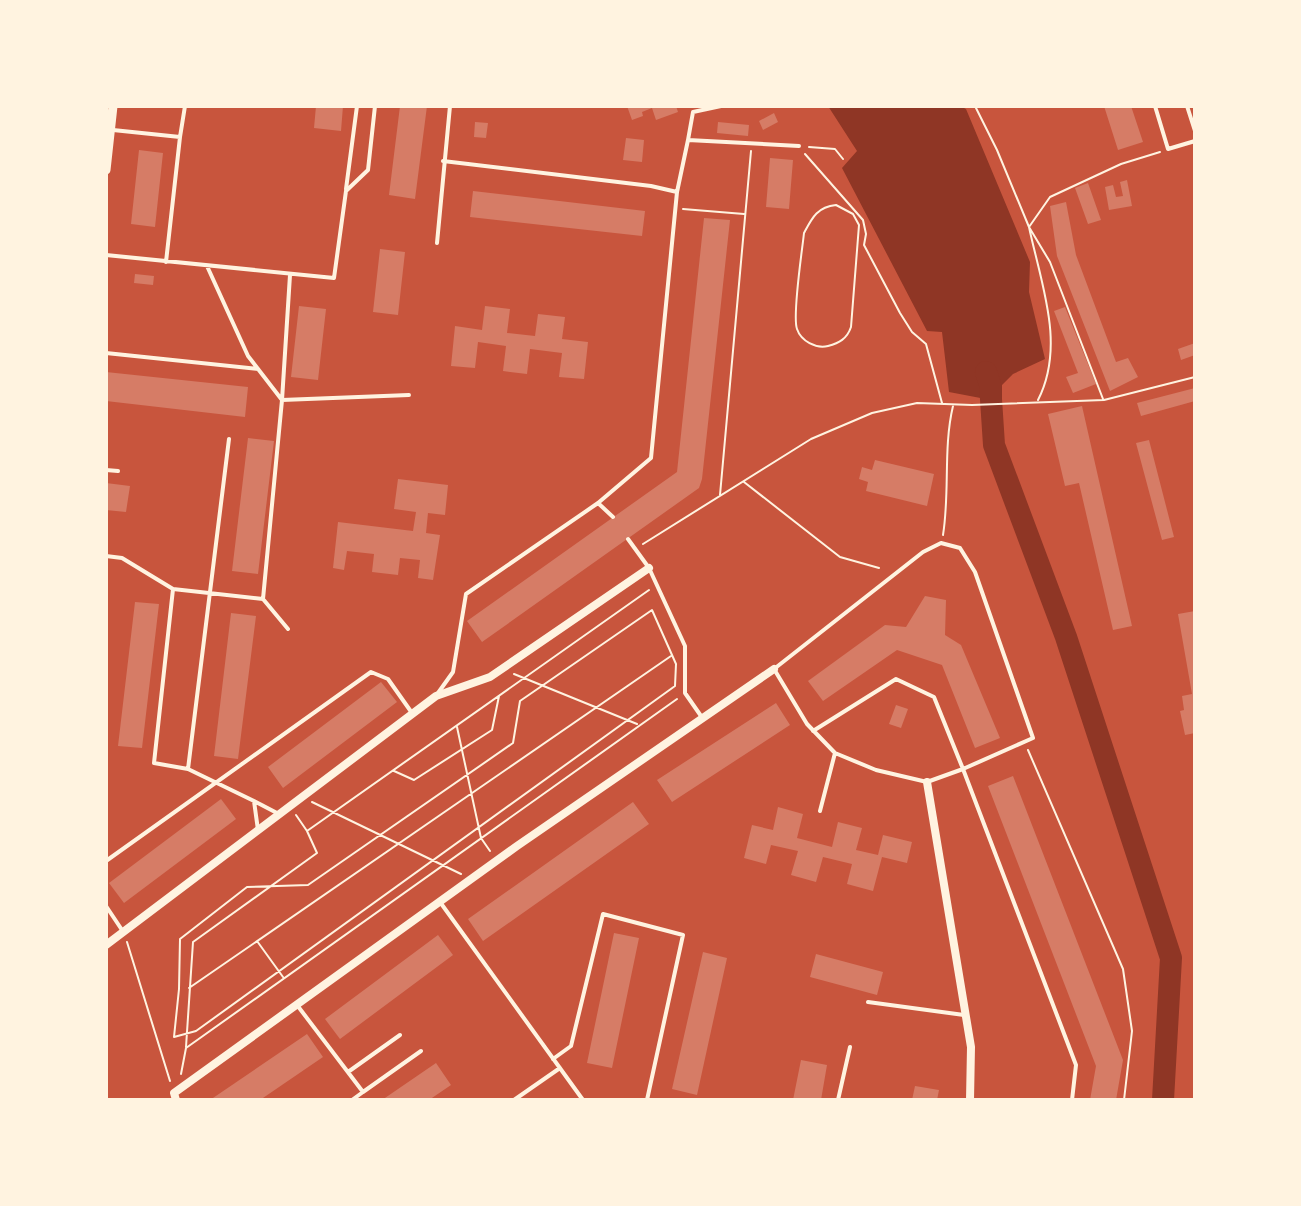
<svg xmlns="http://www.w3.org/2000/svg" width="1301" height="1206" font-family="'Playfair Display',serif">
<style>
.water{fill:#8f3625}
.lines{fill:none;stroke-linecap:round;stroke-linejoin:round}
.river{stroke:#8f3625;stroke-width:22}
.building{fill:#d67c66}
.path{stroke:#fff3e0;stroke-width:2}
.service{stroke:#fff3e0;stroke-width:4}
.minor{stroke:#fff3e0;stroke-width:8}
.tertiary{stroke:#fff3e0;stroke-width:9}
</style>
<rect width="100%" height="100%" fill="#c8553d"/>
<path class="water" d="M828,106H960L966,109L1030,262L1029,292L1045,359L1013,374L1002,385V399L991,400L949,392L942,332L927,331L842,168L857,151Z"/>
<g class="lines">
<path class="river" d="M986,372L990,384L994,445L1066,637L1171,958L1163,1100"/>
</g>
<path class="building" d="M316,106H343L341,131L314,128Z
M400,106H427L415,199L389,195Z
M627,106H676L678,112L656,120L652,108L642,112L643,116L632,120Z
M1104,106H1131L1143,142L1118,150Z
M774,113L778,122L763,130L759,121Z
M475,122L488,123L486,138L474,137Z
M718,122L749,125L748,136L717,133Z
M626,138L644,140L642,162L623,160Z
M139,150L163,153L155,227L131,224Z
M770,158L793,160L789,209L766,207Z
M1127,180L1132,206L1109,210L1105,187L1113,185L1116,197L1123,196L1120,182Z
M1088,183L1101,220L1088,224L1075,188Z
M473,191L645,211L642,236L470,217Z
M1066,202L1076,255L1116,362L1128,358L1138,377L1110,391L1057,256L1050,206Z
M704,218L730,220L702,479L699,488L482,642L467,621L677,472Z
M380,249L405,252L398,315L373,312Z
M135,274L154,276L153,285L134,283Z
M299,306L326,309L318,380L291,377Z
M485,306L510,309L507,333L535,336L538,314L565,317L562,339L588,342L584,379L559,377L562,353L530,349L527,374L503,371L506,346L478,342L475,368L451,366L455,326L482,330Z
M1065,307L1096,384L1073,393L1066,377L1078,373L1054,311Z
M1195,343V355L1181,360L1178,349Z
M106,372L248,387L245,417L106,401Z
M1195,388V401L1141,416L1137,403Z
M1082,406L1132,626L1113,630L1079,483L1065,486L1048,414Z
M248,438L274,441L258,574L232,571Z
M1149,440L1174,537L1162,540L1136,443Z
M875,460L934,474L927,506L866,491L868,482L859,479L862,467L872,470Z
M398,479L448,485L445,515L428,513L426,533L440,535L433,580L418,578L420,560L400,558L398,575L372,572L374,554L347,551L344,570L333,568L338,522L413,531L416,512L394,509Z
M106,483L130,486L126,512L106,510Z
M925,596L946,600L945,635L961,645L1000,738L975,748L942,665L897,650L823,701L808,681L885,625L906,627Z
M135,602L159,604L142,748L118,746Z
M1195,611V623H1193L1195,733L1185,735L1180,711L1184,710L1182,696L1192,694L1178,614Z
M231,613L256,616L238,759L214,756Z
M381,682L397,702L283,788L268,767Z
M776,703L790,725L672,802L657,780Z
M896,705L908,709L901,728L889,724Z
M1013,776L1123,1060L1116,1100H1090L1096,1066L988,786Z
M221,799L236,819L124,903L109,883Z
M633,802L649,824L483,941L468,919Z
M778,807L803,814L797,838L832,847L838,822L862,828L856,850L878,855L883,835L912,842L907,863L882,857L873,891L847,884L852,864L823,857L816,882L791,875L798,851L771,845L766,864L744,858L752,825L773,830Z
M614,933L639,938L612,1068L587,1063Z
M438,935L453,955L340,1039L325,1019Z
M703,952L727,958L697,1095L672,1089Z
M816,954L883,972L877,995L810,977Z
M307,1034L323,1057L260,1100H210Z
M801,1060L827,1065L821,1100H793Z
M436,1063L451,1085L429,1100H382Z
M915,1086L939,1090L937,1100H912Z"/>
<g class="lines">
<path class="path" d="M975,106L997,150L1029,227L1050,262L1103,399
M809,147L835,149L843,159
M805,154L863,220L866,234L864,245L900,313L912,332L926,344L942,403
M836,205L853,214L859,225L851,327C847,339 839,343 828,346C816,349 801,341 797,329C792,316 802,252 804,233C812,218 817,207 836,205Z
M683,209L744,214
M1038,400C1066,345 1041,284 1029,227L1050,197L1121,164L1160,152
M744,482L840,557L879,568
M720,495L751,151
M943,535C950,492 943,448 953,406
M643,544L811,439L872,413L917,403L972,405L1104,400L1195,377
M652,610L676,664L675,686L196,1031L174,1037L179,989L180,939L247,887L308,885L513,743L520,701Z
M514,674L637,724
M457,727L481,838L490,851
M1028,750L1123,969L1132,1031L1124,1100
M394,771L414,780L492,730L499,696
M312,802L461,874
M307,831L649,590
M257,941L283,977
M127,942L170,1081
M189,988L671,656
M186,1047L193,942L317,853L307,831L296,815
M181,1074L186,1048L677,699"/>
<path class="service" d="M1155,106L1168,149L1195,141
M1187,106L1195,131
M113,130L180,137L185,106
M688,140L693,112L721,106
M443,161L651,186L677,192L651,458L598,503L613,517
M346,189L357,106
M677,192L688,140L799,146
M437,243L450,106
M106,255L334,278L346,191L368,170L375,106
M166,262L180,137
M207,266L248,356L282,400L263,599L288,629
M290,275L282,400L409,395
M106,353L258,369
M229,439L188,769L254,801
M106,470L118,471
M628,539L649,568L685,646V693L701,716
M106,556L122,558L173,589
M438,693L453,672L466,594L598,503
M813,731L896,679L934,697L963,769L927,782L876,770L835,753L807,724L774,669L923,552L941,543L960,548L975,572L1033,738L963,769L1076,1065L1072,1100
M188,769L154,763L173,589L263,599
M820,811L835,753
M258,830L254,801L277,813
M106,861L371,672L388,679L412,713
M440,902L583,1100
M106,906L122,930
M868,1002L964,1015
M297,1005L363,1092L352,1100
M553,1059L571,1046L603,914L683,935L647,1100
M348,1072L400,1035
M363,1092L421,1051
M514,1100L560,1068
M838,1100L850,1047"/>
<path class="minor" d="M927,782L971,1047L970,1100
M106,945L436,696L490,677L649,568
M176,1100L174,1093L517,846L774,669"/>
<path class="tertiary" d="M106,170L113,106"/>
</g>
<rect width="1301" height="1206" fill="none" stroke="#fff3e0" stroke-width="216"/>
</svg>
